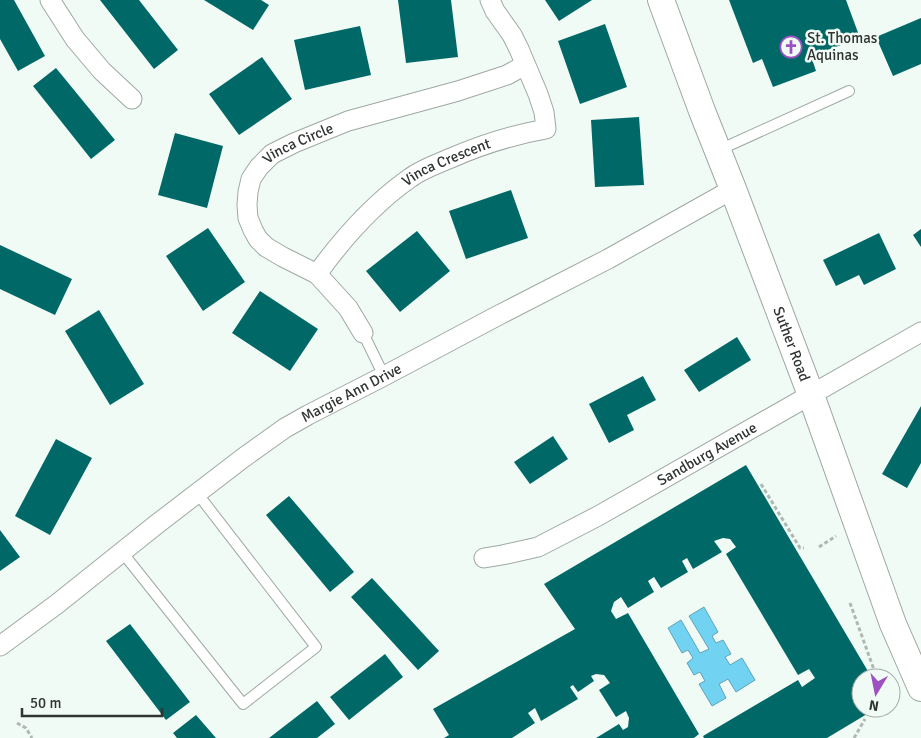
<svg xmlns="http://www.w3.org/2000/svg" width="921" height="738" font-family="Signika,sans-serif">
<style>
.water{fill:#72d2f2;stroke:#5ea3b8}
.building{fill:#006967}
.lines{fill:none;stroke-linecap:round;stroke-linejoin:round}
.lane-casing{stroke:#9fa8a3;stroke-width:12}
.street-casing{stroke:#9fa8a3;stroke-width:21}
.secondary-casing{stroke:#9fa8a3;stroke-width:28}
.path{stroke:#b0b8b3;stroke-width:3;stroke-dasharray:4 2.5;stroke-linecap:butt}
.lane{stroke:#fff;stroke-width:10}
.street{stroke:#fff;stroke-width:19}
.secondary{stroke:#fff;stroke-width:26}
.labels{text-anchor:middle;stroke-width:5;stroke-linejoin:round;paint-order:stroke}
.poi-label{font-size:15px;fill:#303432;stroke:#f1fbf5;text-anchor:start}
.street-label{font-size:15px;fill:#303432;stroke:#f1fbf5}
</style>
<rect width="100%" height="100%" fill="#f1fbf5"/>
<path class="water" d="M704,607L718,632L712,636L716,643L723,640L731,654L725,657L730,665L742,658L755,680L736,692L728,679L719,684L726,698L712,706L699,684L705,681L700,672L694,675L687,663L693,658L688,650L682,653L668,628L681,620L700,653L709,649L689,616Z"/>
<path class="building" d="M0,0H14L45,56L18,71L0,39Z
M100,0H139L178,50L154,69Z
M204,0H261L269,5L253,30Z
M398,0H451L458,57L406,63Z
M545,0H592L559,21Z
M729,0H846L860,38L811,56L816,71L773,87L762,59L753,63Z
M921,18V64L893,76L876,37Z
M605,24L627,87L580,104L558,41Z
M360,26L371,75L305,90L294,40Z
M262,57L292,99L239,135L209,94Z
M56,68L115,140L91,159L33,86Z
M639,117L644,185L595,187L591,120Z
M175,133L223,146L207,208L158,195Z
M511,190L528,238L466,259L449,211Z
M208,228L245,282L203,311L166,256Z
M921,229V247L913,235Z
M417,231L450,271L400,312L366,271Z
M879,233L896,269L864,285L859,275L836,286L823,260Z
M0,245L72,279L55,315L0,289Z
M260,291L318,329L290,371L232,333Z
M99,310L144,384L110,405L65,331Z
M737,337L751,360L699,392L684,370Z
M643,376L656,400L627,415L634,430L609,443L589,404Z
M921,406V463L907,488L882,474Z
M553,436L568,459L530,484L514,462Z
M56,439L92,458L50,535L15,516Z
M746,465L872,678H861V708H877L827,738H704L703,736L798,680L802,687L815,678L809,669L798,675L726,554L736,547L730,539L723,538L714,541L722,552L693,569L687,558L682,561L688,572L661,588L654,577L648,581L654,592L628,608L621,597L614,602L611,611L616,619L628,613L699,734L694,738H596L619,724L623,730L628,727L629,718L626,711L616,717L599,690L610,683L604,675L596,674L591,676L594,681L578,692L573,685L570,687L578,699L541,721L535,708L528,713L535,723L512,738H444L449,735L433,709L575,629L544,584Z
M289,496L354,572L330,592L266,515Z
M0,530L20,557L0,571Z
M372,578L439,651L418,670L351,597Z
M130,624L190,702L166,720L106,641Z
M385,654L403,677L349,720L330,697Z
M317,701L335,724L317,738H269Z
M196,715L216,738H177L173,733Z"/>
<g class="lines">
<g class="lane-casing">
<path id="lane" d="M719,150L849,91
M363,333L384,376
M122,552L243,704L316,647L197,493"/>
</g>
<g class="street-casing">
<g id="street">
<path d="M50,0L75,39L102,71L132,99"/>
<path id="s1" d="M317,274C343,238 373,204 410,178C422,169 437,164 451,158C483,144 511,135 546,129L544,112L538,94L519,49L512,35L495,11L490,0"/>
<path id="s2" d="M363,333L348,308L317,274L283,257L266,247L258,239L253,230L248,218L247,205L248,192L251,179L259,167L272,154L294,143L348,121L458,91L507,75L525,65"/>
<path id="s3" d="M484,558L502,555L538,547L598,516L921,332"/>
<path id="s4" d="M0,646L57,604L157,524L243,458L285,428L308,415L384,376L499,315L608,259L733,189"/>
</g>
</g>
<g class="secondary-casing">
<g id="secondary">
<path id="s5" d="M661,0L702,111L733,189L811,395L893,624L921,688"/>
</g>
</g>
<path class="path" d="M761,484L800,548H804
M819,547L836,536
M850,603L877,678
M17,723L26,728L32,738
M854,738L865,719"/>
<use href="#lane" class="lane"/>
<use href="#street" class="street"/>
<use href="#secondary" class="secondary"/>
</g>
<defs>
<g id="church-ring" transform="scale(1.125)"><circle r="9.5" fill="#f1fbf5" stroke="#9d51c2" stroke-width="1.5"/><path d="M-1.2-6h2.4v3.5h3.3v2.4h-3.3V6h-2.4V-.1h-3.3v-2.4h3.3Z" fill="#9d51c2"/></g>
</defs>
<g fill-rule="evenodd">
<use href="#church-ring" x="791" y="47"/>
</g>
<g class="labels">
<g class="poi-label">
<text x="807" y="43">St. Thomas<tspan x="807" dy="17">Aquinas</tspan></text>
</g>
<g class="street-label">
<text dy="5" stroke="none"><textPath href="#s2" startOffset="268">Vinca Circle</textPath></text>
<text dy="5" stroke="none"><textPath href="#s1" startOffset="174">Vinca Crescent</textPath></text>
<text dy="5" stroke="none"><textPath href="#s5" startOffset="368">Suther Road</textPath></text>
<text dy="5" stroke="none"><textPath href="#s4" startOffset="434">Margie Ann Drive</textPath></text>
<text dy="5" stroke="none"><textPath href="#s3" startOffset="248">Sandburg Avenue</textPath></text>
</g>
</g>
<g transform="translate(876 693) rotate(190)"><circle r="24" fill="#f1fbf5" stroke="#a4aba7"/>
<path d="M0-4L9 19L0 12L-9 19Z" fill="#9d51c2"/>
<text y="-8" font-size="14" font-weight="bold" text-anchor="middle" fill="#303432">N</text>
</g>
<path d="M22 708v8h140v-8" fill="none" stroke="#303432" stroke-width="2.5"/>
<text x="30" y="708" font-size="15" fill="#303432" stroke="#f1fbf5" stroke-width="4" paint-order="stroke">50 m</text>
</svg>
